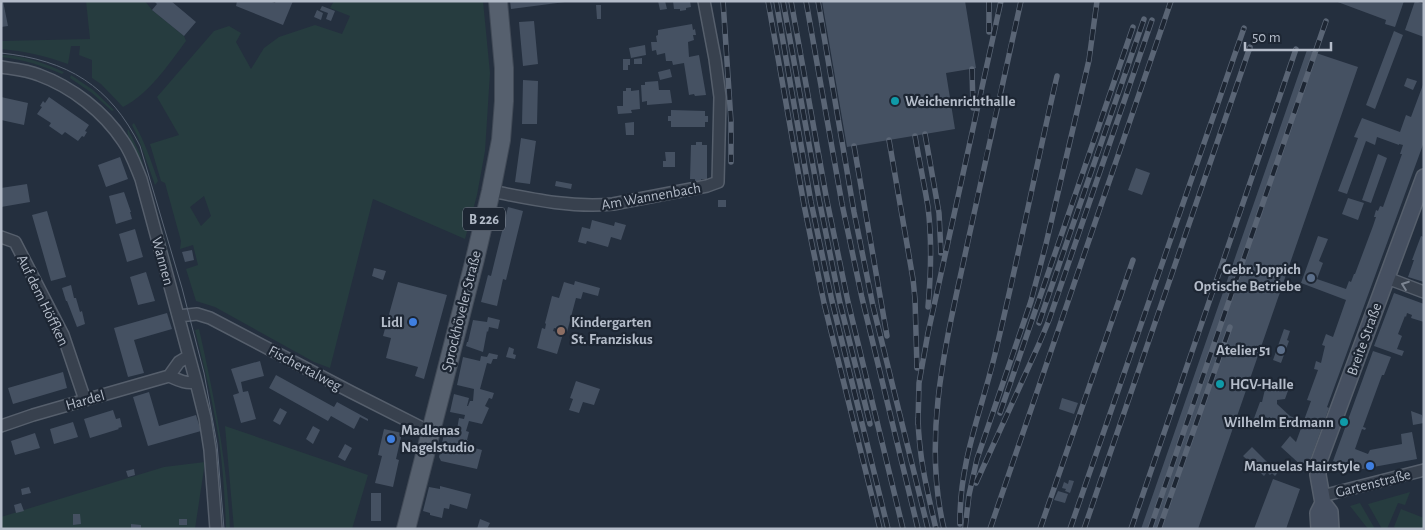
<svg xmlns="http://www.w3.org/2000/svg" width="1425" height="530" font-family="'Alegreya Sans',sans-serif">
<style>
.green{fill:#263c3f;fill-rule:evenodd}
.building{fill:#455162}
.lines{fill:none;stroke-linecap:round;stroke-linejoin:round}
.street-casing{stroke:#565f6c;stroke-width:14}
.secondary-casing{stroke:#565f6c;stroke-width:18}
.primary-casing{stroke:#414a57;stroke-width:20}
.street{stroke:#38414e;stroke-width:11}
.secondary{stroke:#465061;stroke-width:15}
.primary{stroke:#56606e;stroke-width:18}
.tram{stroke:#5a6575;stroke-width:1}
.rail-casing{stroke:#5a6575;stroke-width:5.5}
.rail{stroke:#1d2633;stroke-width:4;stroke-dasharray:11;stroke-linecap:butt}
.oneway{stroke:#7c8592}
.culture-dot{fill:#0f9aa8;stroke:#1d2633;stroke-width:2}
.service-dot{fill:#5c6f8a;stroke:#1d2633;stroke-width:2}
.shop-dot{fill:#3f7fe0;stroke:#1d2633;stroke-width:2}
.education-dot{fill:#8d6e63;stroke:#1d2633;stroke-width:2}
.labels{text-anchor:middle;stroke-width:4.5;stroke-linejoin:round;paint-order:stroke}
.shield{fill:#1d2633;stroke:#878f9c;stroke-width:1}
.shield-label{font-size:14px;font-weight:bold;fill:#b4bcc9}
.poi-label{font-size:15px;font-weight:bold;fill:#b4bcc9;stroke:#1d2633;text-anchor:end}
.street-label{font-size:15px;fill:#b4bcc9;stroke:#1d2633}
</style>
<rect width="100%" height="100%" fill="#242f3e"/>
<path class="green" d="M86,1H145L152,10L184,36L186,41C168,65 150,93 123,107L101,84L92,78V60L79,55L80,46H71L68,64C46,56 24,51 1,49V41L90,39Z
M334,1H483L490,73L485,151L477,195L465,239L373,199L330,368L314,362L215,307L196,301L186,269L198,265L193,245L180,249L181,241L165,183L161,181L150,144L179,135L157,97L214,31L229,26L241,33L236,42L251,69L264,48L279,37L315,25L342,34L350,16L330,8ZM204,196L211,216L201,226L190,207Z
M1,55C23,55 44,63 64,72L62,74C43,66 23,59 1,57Z
M71,75L93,90L114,110L112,111L92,93L70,78Z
M134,123C145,142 151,161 158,181L155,185L138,137L132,125Z
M128,129L140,154L172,266L171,267C161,231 152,195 140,161C137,152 125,137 128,129Z
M199,329C214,395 227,461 230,529H226C225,499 223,469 219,440C213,402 204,366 195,330Z
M225,426L368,475L352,529H234Z
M205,462L195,529H1V517L164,467Z
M1410,492L1405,505L1398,503L1387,529H1382L1368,504Z
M1360,503L1375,529H1368L1350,506Z
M1401,509L1424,518L1423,529H1397L1394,527Z"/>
<path class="building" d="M1,1H3L8,26L1,27Z
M154,1H171L196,22L184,36L152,10L157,4Z
M237,1H269L275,3L276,1H293L283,25L236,6Z
M510,1H565V2L511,9Z
M658,1H665L667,9L660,10Z
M673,1H690L691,7L686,8V10L680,11V9H674Z
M822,1H965L976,68L946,73L955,129L847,147Z
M1335,1H1404L1395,27L1385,24L1386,20Z
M1415,1L1424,4V37L1405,30Z
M596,5H601V19H597Z
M322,6L335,11L331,21L326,19L328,13L320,10Z
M317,10L323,13L321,20L314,17Z
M534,21L538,64L523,66L519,22Z
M692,24L693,30L695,29L696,35H693L694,40L688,42L689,57L699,55L706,95L695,96L694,94L689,95L684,63L673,65L672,61H666L665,53L657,55L656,50L652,51L651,42H657L656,36L658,35V30Z
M1394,31L1403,35L1375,109L1366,105Z
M645,45L646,55L631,58L629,48Z
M1307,50L1358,67L1198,529H1141Z
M642,58V64H634V59Z
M623,59H630V65H628V70H623Z
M670,69L672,77L660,80L658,72Z
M1407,78L1417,81L1413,90L1404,86Z
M523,80L538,81L537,124H522Z
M658,81L659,90H670L672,103L647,105V101L642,102L641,85H645V82Z
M1424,82V142L1327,407L1329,408L1308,466L1303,467L1281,447L1290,436L1296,442L1311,401L1307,400L1318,370L1314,369L1316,361L1321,363L1325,346L1322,345L1326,334L1333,337L1346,300L1301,283L1318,236L1328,239L1319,261L1323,263L1317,279L1346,289L1349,281L1351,282L1354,274H1355L1373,226L1376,217H1374L1376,210L1378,211L1380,206L1383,207L1402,154H1400L1403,145L1399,144V145L1377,137L1375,145L1366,141L1347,194L1338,191L1358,138L1354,137L1362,118L1400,132L1406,115L1411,117Z
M626,88H631V91L639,90L640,109L631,110L632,113L618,114L617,106H623V91H626Z
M1,97L28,103L24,125L1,120Z
M49,97L89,125L85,131L87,132L84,137L82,136L78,141L65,132L62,135L49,126L51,123L37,114L42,107L40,106L43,101L45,103Z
M671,110L705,111V116H708V122H705V127H671V121H668V116H671Z
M634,122V135H626L625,123Z
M521,138L536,141L530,184L515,182Z
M696,142H702V145H707V179H701V181H695V179H690L691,145H696Z
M665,152H675V167H663V161H666Z
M1378,154L1387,158L1371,203L1362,200Z
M120,157L128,179L106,187L98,165Z
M1136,168L1150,173L1142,195L1128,190Z
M556,181L572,184L571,189L555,186Z
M27,184L30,202L1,207V188Z
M124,192L131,212H130L132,219L116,224L109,196Z
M1348,198L1364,203L1358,220L1342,214Z
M718,200H726V207H718Z
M508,207L523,211L506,280L503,279L497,306L481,302L488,275L491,276Z
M47,211L66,277L51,281L32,215Z
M592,220L614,226L615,222L626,225L621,240L611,237L608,247L587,241L586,244L578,242L582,227L590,229Z
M135,229L143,257L127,262L119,234Z
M1421,236L1424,237V282L1408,277L1414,260H1412Z
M192,250L194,260L185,262L182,252Z
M374,268L386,271L383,280L372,276Z
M146,272L155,301L138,305L130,277Z
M575,281L600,288L598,296L583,292L581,299L576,298L567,332L554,328L553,331L563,334L557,354L537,348L542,328L545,329L546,324L545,323L552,296L559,298L564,282L574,285Z
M398,282L447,295L424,379L415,376L418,367L386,358L391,338L383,336Z
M71,285L74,298H76L80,312L82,311L85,324L77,327L67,301H66L62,288Z
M1394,293L1424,304V322L1411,318L1412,315L1407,313L1406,317L1405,316L1398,334L1402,336L1397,349L1404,351L1402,356L1374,346Z
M167,313L172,329L134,340L144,373L128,377L114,328Z
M488,317L500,320L498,329L489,327L488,332L487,331L483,352L466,346L467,342H468L473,320L487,322Z
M1284,329L1290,331L1287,340L1289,341L1281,363L1273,360Z
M509,347L514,349L513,354L516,355L515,359L506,357Z
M1373,351L1391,357L1384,375H1382L1363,427L1366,428L1365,430L1362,429L1355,449L1368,454L1370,450L1402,444L1401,434L1412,432L1417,459L1357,470L1333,461Z
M489,353L498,355L497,359H493L491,364L487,363L480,389L494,393L492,399L489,398L485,406L489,408L482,424L469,421L466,431L469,432L467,440H468L467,444H465L463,450L469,451L471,447L482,450L477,469L441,461L439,457L444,434L457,437L459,429H457L459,418L464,419L465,415L450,412L454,394L469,398L467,406H468L470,401H473L474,389L457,385L463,357L480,361L481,356L487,357Z
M260,361L264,376L241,382L243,392L248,391L256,419L241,423L233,395L239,393L231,369Z
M63,372L67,388L13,404L8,388Z
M276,375L334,407L337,402L368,419V421L360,417L354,429L331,416L328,421L269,388Z
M576,381L600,389L594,405L583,402L579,413L569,410L573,399L570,398Z
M1266,385L1289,388L1285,399L1277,400V404L1290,416L1299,420L1295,428L1287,424L1284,426L1282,430L1275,427L1278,422L1269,417V419L1263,416L1261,422L1253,421L1260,402H1262Z
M149,392L159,426L196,415L201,431L148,446L133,397Z
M1062,398L1078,403L1074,414L1059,409Z
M280,408L287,412L280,425L273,421Z
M113,410L116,419L120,418L122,427L118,428L119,429L90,438L84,419Z
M1411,411L1422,415L1424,423L1413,425Z
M73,422L78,437L54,444L50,429Z
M313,426L320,430L313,444L306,439Z
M384,429L402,433L396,459L399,460L393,487L375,483L382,456L378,455Z
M35,433L40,448L15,455L11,441Z
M345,444L352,448L345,461L338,457Z
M1252,447L1271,466L1274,463L1280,470L1275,476L1272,473L1270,475L1267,472L1264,476L1243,456Z
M134,469L135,475L128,477L126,471Z
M1273,479L1300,489L1286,529H1254Z
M1069,480L1074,481L1070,493L1065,491L1066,489L1062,488L1064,482L1068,484Z
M440,486L471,494L467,509L450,504L449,509L444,508L442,518L430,515V513L423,511L429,487L440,489Z
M29,487L31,493L22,495L21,489Z
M1058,491L1068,494L1065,503L1054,500Z
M371,493H381V521H371Z
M21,503L24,511L16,513L14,505Z
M73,514H80L81,524L73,525Z
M179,519H187V525H179Z
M480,519L490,523L487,529H477Z
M131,524L141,525V529H131Z"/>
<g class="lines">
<g class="street-casing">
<path id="street" d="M1,67C14,69 27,70 39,75C72,87 104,112 123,141C131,152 136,167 141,179L196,382L205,418L210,450L216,529
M491,191C531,199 572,208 613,204L707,186L718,182L720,97L715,59L704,1
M1,237L15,242L63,335L85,400
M1387,278L1424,292
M178,316L197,314L210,318L351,392L430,432
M169,376C178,380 186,384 196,382
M1,426L33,415L169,376L179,362L189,356
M1322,496L1424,470"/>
</g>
<g class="secondary-casing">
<path id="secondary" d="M1319,529L1318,513L1323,503
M1331,529L1330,512L1323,503L1318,475V464L1424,177"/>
</g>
<g class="primary-casing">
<path id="primary" d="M406,529L475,259L491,191L501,140L504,101V68L498,1"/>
</g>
<use href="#street" class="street"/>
<use href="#secondary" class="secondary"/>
<use href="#primary" class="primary"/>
<path class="tram" d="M1,53C68,60 110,86 140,146L182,288L204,373L217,444L224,529"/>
<g class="rail-casing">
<path id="rail" d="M723,1L731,122V162
M768,1L804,205L824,303L880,529
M776,1L811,202L832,301L888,529
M783,1L819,199L840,303L870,424
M791,1L827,201L848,302L903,529
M806,1L842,204L862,298L918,529
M818,1L854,212L873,306L928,529
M989,1V32
M972,69L973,108
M925,134L939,213L941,253
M915,136C919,160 924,183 928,207C932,240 931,274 928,307
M889,140L913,279L915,299L917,368
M854,146L887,336
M1039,323L1144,19
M1000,413L1133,27
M918,418C919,458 927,490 936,529
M918,424L919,383L928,333L1001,1
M976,483L1039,344L1049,320L1152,20
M960,524C959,461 982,410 996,350C1018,259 1036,167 1057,76
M944,529C921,433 948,335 968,241C985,161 1003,81 1021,1
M965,529L969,495L977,459L1031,301L1046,244L1089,60L1097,1
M990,529L1171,1
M1040,529L1133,260
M1070,529L1244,28
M1084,529L1250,47
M1131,529L1296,49
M1150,529L1326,21
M1159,529L1230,327"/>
</g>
<use href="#rail" class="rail"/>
</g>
<defs><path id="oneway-chevron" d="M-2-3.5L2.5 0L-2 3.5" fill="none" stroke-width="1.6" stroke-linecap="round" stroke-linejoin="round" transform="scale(1.25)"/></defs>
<use class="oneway" href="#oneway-chevron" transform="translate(1405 285) rotate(-160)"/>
<g class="culture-dot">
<circle cx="895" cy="101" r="5"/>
<circle cx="1220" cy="384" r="5"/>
<circle cx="1344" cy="422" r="5"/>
</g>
<g class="service-dot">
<circle cx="1311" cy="278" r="5"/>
<circle cx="1281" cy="350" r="5"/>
</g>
<g class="shop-dot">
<circle cx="413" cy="322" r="5"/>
<circle cx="391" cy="439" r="5"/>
<circle cx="1370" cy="466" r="5"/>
</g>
<circle class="education-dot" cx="561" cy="331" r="5"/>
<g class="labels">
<rect class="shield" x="463" y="207.5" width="42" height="23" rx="4"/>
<g class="shield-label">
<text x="484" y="224">B 226</text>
</g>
<g class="poi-label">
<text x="905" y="106" text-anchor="start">Weichenrichthalle</text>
<text x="1301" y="274">Gebr. Joppich<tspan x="1301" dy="17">Optische Betriebe</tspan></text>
<text x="403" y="327">Lidl</text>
<text x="571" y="327" text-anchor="start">Kindergarten<tspan x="571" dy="17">St. Franziskus</tspan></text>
<text x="1271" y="355">Atelier 51</text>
<text x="1230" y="389" text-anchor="start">HGV-Halle</text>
<text x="1334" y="427">Wilhelm Erdmann</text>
<text x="401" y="435" text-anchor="start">Madlenas<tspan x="401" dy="17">Nagelstudio</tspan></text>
<text x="1360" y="471">Manuelas Hairstyle</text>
</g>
<g class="street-label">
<text transform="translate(651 196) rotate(-10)" y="5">Am Wannenbach</text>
<text transform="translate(163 261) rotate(75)" y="5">Wannen</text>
<text transform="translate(43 300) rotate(64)" y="5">Auf dem Höffken</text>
<text transform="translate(461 311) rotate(-76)" y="5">Sprockhöveler Straße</text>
<text transform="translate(1364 339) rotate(-70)" y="5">Breite Straße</text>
<text transform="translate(305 368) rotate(28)" y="5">Fischertalweg</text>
<text transform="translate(85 400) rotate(-16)" y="5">Hardel</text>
<text transform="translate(1373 483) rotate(-14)" y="5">Gartenstraße</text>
</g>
</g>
<rect width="1425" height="530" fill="none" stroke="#b4bcc9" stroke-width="5"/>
<path d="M1245 42v8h86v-8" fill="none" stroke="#b4bcc9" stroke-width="2.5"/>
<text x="1252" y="42" font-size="15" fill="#b4bcc9" stroke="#1d2633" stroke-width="4" paint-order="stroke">50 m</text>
</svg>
